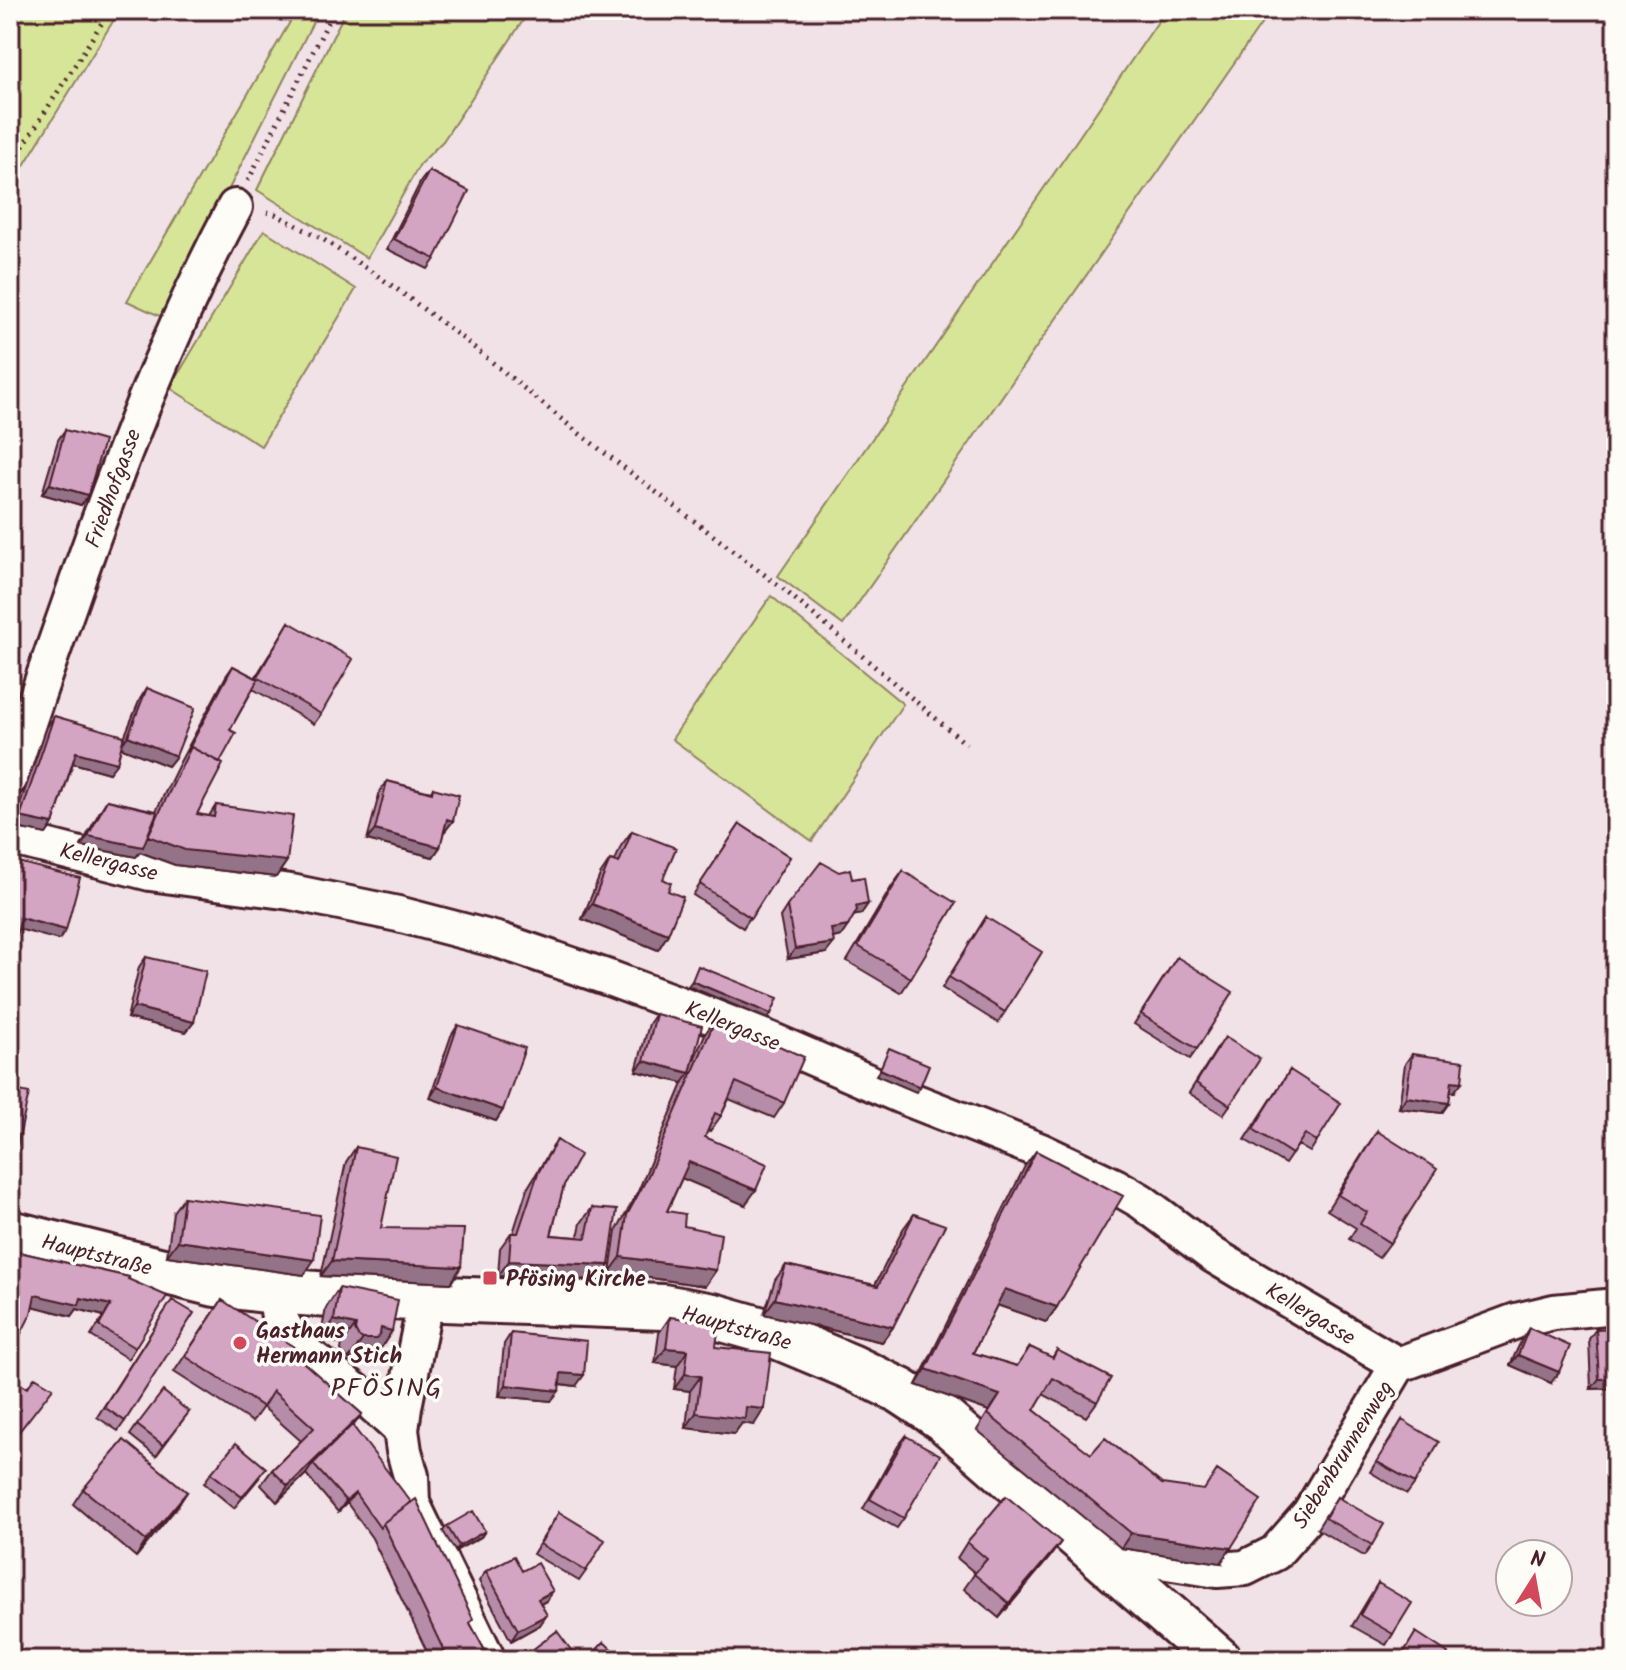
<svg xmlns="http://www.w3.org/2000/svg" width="1626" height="1670" font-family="Kalam,sans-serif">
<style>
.green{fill:#d7e598;stroke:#908262;stroke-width:2}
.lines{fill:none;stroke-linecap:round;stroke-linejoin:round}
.street-casing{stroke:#4a1f2b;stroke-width:40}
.secondary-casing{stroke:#4a1f2b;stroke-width:50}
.path{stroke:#4a1f2b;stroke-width:5;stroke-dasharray:2 6;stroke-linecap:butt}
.street{stroke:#fdfcf7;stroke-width:34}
.secondary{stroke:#fdfcf7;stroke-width:44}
.wall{fill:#b68da8;stroke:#4a1f2b;stroke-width:2}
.shaded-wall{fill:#947388;stroke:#4a1f2b;stroke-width:2}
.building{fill:#d4a4c3;stroke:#4a1f2b;stroke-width:2}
.poi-dot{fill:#d1495b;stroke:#fdfcf7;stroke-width:3}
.labels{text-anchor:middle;stroke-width:7;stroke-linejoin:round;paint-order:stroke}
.street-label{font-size:22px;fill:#4a1f2b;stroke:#fdfcf7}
.poi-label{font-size:22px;font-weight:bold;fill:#4a1f2b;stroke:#fdfcf7;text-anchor:start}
.quarter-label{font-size:26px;letter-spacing:2px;fill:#4a1f2b;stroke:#fdfcf7}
</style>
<rect width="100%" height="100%" fill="#f1e2e7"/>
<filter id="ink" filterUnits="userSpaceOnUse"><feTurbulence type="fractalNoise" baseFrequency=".0125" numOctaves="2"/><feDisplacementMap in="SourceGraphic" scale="16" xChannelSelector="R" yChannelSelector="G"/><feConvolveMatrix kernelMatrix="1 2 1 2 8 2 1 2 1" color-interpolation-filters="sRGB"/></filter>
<g filter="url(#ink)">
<path class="green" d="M23,10H120L10,188V30Z
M297,10H319L164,318L127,301Z
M346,10H530L443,141L420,164L367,258L257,190Z
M1166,10H1271L843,625L778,576Z
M264,230L356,289L261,446L170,388Z
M771,596L903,704L812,841L672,739Z"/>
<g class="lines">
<g class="street-casing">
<path id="street" d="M10,778C28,720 49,662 69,605C116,469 167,334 235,207
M10,837L150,873L291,892L398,914L501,941L609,978L695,1010L771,1040L901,1096L1041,1151L1115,1186L1141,1201L1213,1255L1398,1365
M275,1291L279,1317L291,1339L304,1352L368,1400L401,1430
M426,1298L404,1407L401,1430L404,1451L411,1476L412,1503L488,1660
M1121,1575L1134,1563L1148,1559L1217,1570L1245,1568L1275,1553L1310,1513L1398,1365L1516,1321L1554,1312L1616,1306"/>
</g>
<g class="secondary-casing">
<path id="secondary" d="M10,1233L215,1284L275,1291L330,1295L663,1307L713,1316L762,1330L851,1367L901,1391L942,1418L1219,1660"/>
</g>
<path class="path" d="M10,167L110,10
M248,181L334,10
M267,212L275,214L324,240L394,287L465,340L576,431L782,588L966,744"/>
<use href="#street" class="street"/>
<use href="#secondary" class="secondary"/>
</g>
<path class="wall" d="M429,171L435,259L428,269L387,249L421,181Z
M65,430L88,495L81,505L42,494L58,440Z
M289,622L321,714L314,724L253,689L230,730L220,762L197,814L209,816L216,805L287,861L276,877L175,865L140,852L136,857L81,846L100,811L107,800L156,811L180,762L226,676L233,666L255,678Z
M147,688L176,756L168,766L121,747L109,773L73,763L53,824L46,834L12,827L47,727L54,716L123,740L140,699Z
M387,781L431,792L433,788L453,821L445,831L444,830L440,847L433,857L367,840L380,791Z
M740,824L790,857L743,928L693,895Z
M632,831L663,879L668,891V934L658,950L582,919L600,875L610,860L615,861L621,846Z
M903,871L911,978L901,993L847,961L892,886Z
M787,906L861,914L854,915L841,936L833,938L826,953L788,959L780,917Z
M986,917L1005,1012L998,1023L942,988Z
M146,957L194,1022L186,1032L127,1018L139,967Z
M1177,957L1197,1049L1190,1059L1134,1024Z
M656,1014L693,1062L705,1034L716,1018L784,1103L774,1118L729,1099L721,1116L710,1131L707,1130L705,1137L745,1205L682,1178L667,1211L684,1226L716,1270L705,1286L610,1272L616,1231L637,1194L685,1079L683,1083L636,1071L649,1024Z
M458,1025L503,1110L496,1121L430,1098L451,1036Z
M1218,1047L1230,1105L1223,1115L1189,1093Z
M1412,1054L1454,1092H1451L1442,1113L1399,1108L1405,1064Z
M1290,1070L1317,1141L1310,1152L1298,1145L1285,1164L1245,1140Z
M1377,1131L1390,1243L1379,1258L1349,1239L1356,1228L1327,1210Z
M557,1140L564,1185L551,1235L578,1237L581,1223L592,1208L609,1265L598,1280L498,1276L500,1248L511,1233H513L527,1189L547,1156Z
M356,1147L381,1228L451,1283L321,1276L346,1162Z
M1036,1151L1057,1307L1046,1322L997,1305L973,1353L1017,1366L1030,1347L1052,1358L1057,1350L1097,1402L1086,1417L1043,1394L1034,1410L1221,1563L1121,1548L977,1430L989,1411L916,1385L1025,1166Z
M184,1197L304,1275L167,1256L173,1212Z
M914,1214L893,1327L882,1342L764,1314L775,1280L786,1265L875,1285L903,1229Z
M10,1250L129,1277L135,1348L128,1359L91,1336L104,1316L77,1309L72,1316L32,1306Z
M339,1288L392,1331L379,1351L369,1349L362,1358L349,1359L344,1355L341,1350L342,1344L320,1340L326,1308Z
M222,1300L296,1356L362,1414L353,1426L470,1623L490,1660H431L372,1538L347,1503L338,1512L306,1474L277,1502L261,1485L272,1470L301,1441L263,1407L252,1422L174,1372Z
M165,1311L125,1421L118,1431L97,1417Z
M670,1317L716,1347L754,1425L742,1423L734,1434L686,1428L690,1391L674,1389L677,1366L655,1363L659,1333Z
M1529,1328L1551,1383L1510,1365L1522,1339Z
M1596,1329L1616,1388L1591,1389L1589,1339Z
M511,1333L576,1386L559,1384L551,1401L499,1396L504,1344Z
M189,1412L156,1456L130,1435L137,1425Z
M1402,1420L1415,1483L1407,1494L1370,1472Z
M906,1436L904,1518L897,1528L863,1509L898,1446Z
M211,1473L259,1478L234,1508L204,1483Z
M83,1489L187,1492L177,1507L136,1557L73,1504Z
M1337,1497L1372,1545L1364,1556L1317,1529Z
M559,1512L586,1571L579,1581L533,1554Z
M447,1526L485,1531L481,1537L455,1551L443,1531Z
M967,1542L1050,1557L999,1618L964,1589L975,1573L957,1558Z
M486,1571H522L546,1601L541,1604L540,1625L511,1641L479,1581Z
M1378,1583L1393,1634L1386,1645L1352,1626Z"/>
<path class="shaded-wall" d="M50,484L88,495L81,505L42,494Z
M128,736L176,756L168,766L120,747Z
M76,752L117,763L109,773L69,762Z
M20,817L53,824L46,834L12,827Z
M447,819L453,821L445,831L439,829Z
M375,830L440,847L433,857L367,840Z
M88,836H148L287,861L276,877L175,865L140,852L136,857L81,846Z
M592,904L668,934L658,950L582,919Z
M868,904L861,914L849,917L856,906Z
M21,918L66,930L59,940L14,928Z
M848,926L841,936L824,940L831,929Z
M10,932L17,934L10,944Z
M834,943L826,953L788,959L795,949Z
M692,981L771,1014L768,1019L688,986Z
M134,1007L194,1022L186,1032L127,1018Z
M644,1061L690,1073L683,1083L636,1071Z
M880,1069L920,1087L916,1092L876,1075Z
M1452,1081L1462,1082L1454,1092L1445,1091Z
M437,1087L503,1110L496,1121L430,1098Z
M1406,1097L1449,1103L1442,1113L1399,1108Z
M689,1162L756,1190L745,1205L679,1177Z
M178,1241L314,1260L304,1275L167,1256Z
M621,1257L716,1270L705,1286L610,1272Z
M332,1261L461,1267L451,1283L321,1276Z
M509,1261L609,1265L598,1280L498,1276Z
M1005,1289L1057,1307L1046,1322L994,1304Z
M35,1295L81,1298L111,1305L104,1316L77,1309L72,1316L28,1305Z
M775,1299L893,1327L882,1342L764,1314Z
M334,1320L356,1325L342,1344L320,1340Z
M381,1328L392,1331L379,1351L369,1349L362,1358L349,1359L363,1339Z
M666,1348L688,1350L677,1366L655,1363Z
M1518,1355L1559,1372L1551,1383L1510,1365Z
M926,1369L1000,1395L989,1411L916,1385Z
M561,1373L584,1375L576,1386L553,1383Z
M685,1374L701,1376L690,1391L674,1389Z
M1616,1378V1388L1591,1389L1599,1379Z
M506,1385L559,1391L551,1401L499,1396Z
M746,1407L764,1409L754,1425L742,1423L734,1434L686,1428L696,1413Z
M362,1414L351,1429L313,1464L306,1474L277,1502L288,1486Z
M187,1492L177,1507L136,1557L146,1541Z
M355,1493L347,1503L338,1512L346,1501Z
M485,1531L481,1537L455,1551L459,1546Z
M1131,1533L1231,1548L1221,1563L1121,1548Z
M1061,1542L1050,1557L999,1618L1009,1603Z
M553,1591L546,1601L531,1609L538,1599Z
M547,1615L540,1625L511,1641L518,1630Z"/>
<path class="building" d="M429,171L469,191L435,259L394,239Z
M65,430L104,441L88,495L50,484Z
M289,622L353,659L321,714L257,677Z
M233,666L258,679L230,730L236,733L220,762L191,747L187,752Z
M147,688L195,708L176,756L128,736Z
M54,716L124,736L117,763L76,752L53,824L20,817Z
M191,747L223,764L197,814L214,817L216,805L293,816L287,861L185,850L148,836Z
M387,781L432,793L433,788L459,795L453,821L447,819L440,847L375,830Z
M107,800L157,812L143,847L88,836Z
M740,824L790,857L751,918L700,884Z
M632,831L676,848L663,879L671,883L668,891L683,897L668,934L592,904L610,860L619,863Z
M10,860L80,878L66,930L21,918L17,934L10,932Z
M821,862L839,872L850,869L852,879L864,877L868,904L856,906L857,910L848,926L831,929L834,943L795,949L787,906Z
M903,871L956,903L911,978L858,946Z
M986,917L1042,952L1005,1012L949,977Z
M146,957L206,971L194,1022L134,1007Z
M1177,957L1233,992L1197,1049L1141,1014Z
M698,966L778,998L771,1014L692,981Z
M656,1014L702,1026L690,1073L644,1061Z
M716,1018L804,1057L784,1103L736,1082L721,1116L715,1113L705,1137L767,1164L756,1190L689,1162L667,1211L685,1214L684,1226L721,1234L716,1270L621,1257L627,1215L647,1178Z
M458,1025L525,1048L503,1110L437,1087Z
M1225,1037L1260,1059L1230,1105L1196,1083Z
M889,1048L929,1065L920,1087L880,1069Z
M1412,1054L1464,1061L1462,1082L1452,1081L1449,1103L1406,1097Z
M1290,1070L1341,1103L1317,1141L1305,1134L1292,1154L1253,1129Z
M10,1089L29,1093L13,1165L10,1164Z
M1377,1131L1437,1169L1390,1243L1360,1224L1367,1212L1338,1195Z
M557,1140L580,1155L564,1185L551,1235L586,1238L592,1208L617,1210L609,1265L509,1261L511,1233H518L538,1173Z
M356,1147L396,1156L381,1228L464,1229L461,1267L332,1261Z
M1036,1151L1123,1196L1057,1307L1005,1289L973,1353L1017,1366L1030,1347L1053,1358L1057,1350L1111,1378L1097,1402L1053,1378L1034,1410L1091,1454L1105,1438L1162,1484L1204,1490L1217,1470L1261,1500L1231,1548L1131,1533L988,1414L1000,1395L926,1369Z
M184,1197L320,1215L314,1260L178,1241Z
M914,1214L945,1225L893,1327L775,1299L786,1265L878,1286Z
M10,1250L129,1277L128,1279L167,1296L135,1348L99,1326L111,1305L81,1298L79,1305L35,1295L31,1314L10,1355Z
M339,1288L398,1300L392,1331L381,1328L380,1334L376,1339H363L358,1336L355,1330L356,1325L334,1320Z
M172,1300L194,1313L125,1421L104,1407Z
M222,1300L300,1351L296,1356L362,1414L288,1486L272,1470L314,1428L273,1391L263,1407L185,1356Z
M670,1317L719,1323L716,1347L771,1353L764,1409L746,1407L745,1419L696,1413L701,1376L685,1374L688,1350L666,1348Z
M1529,1328L1570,1346L1559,1372L1518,1355Z
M1616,1328V1378L1599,1379L1596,1329Z
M511,1333L587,1341L584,1375L561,1373L559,1391L506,1385Z
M10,1377L27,1388L35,1377L53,1388L14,1438L10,1435Z
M163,1391L189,1412L163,1445L137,1425Z
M1402,1420L1439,1442L1415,1483L1377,1462Z
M352,1425L411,1502L383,1523L380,1528L355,1493L346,1501L313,1464Z
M906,1436L940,1455L904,1518L870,1499Z
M124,1440L187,1492L146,1541L83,1489Z
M236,1443L266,1468L242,1497L211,1473Z
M1006,1496L1061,1542L1009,1603L974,1574L987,1559L967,1542Z
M1337,1497L1384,1524L1372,1545L1325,1518Z
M416,1499L473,1619L470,1623L490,1660H450L443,1649L383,1523Z
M473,1511L485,1531L459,1546L447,1526Z
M559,1512L605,1540L586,1571L540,1544Z
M514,1556L522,1571L537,1563L553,1591L538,1599L547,1615L518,1630L486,1571Z
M1378,1583L1412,1603L1393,1634L1360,1615Z
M557,1631L574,1654L567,1660H519Z
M1416,1632L1448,1653L1444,1660H1399Z
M604,1642L623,1660H587Z
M385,1651L394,1660H377Z"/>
</g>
<g class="poi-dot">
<rect x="482" y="1270" width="16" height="16" rx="4"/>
<circle cx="240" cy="1343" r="8"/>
</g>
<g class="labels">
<g class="street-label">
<text transform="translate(112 488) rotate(-70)" y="8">Friedhofgasse</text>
<text transform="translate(109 861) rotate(14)" y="8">Kellergasse</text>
<text transform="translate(733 1025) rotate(22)" y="8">Kellergasse</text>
<text transform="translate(97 1254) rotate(14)" y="8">Hauptstraße</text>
<text transform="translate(1311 1313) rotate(31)" y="8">Kellergasse</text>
<text transform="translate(737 1327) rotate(16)" y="8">Hauptstraße</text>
<text transform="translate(1342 1454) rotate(-58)" y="8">Siebenbrunnenweg</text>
</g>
<g class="poi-label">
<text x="506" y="1286">Pfösing Kirche</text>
<text x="256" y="1338">Gasthaus<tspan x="256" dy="25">Hermann Stich</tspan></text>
</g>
<g class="quarter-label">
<text x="387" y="1396">PFÖSING</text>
</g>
</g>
<rect width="1626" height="1670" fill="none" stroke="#fdfcf7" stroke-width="40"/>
<rect x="20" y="20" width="1586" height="1630" fill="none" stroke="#4a1f2b" stroke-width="3" filter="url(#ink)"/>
<g transform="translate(1534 1578) rotate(11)"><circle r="38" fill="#fdfcf7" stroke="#b5a4a5" stroke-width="2"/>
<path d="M0-6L14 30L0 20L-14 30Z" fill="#d1495b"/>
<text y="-12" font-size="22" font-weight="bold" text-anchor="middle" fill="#4a1f2b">N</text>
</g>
</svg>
